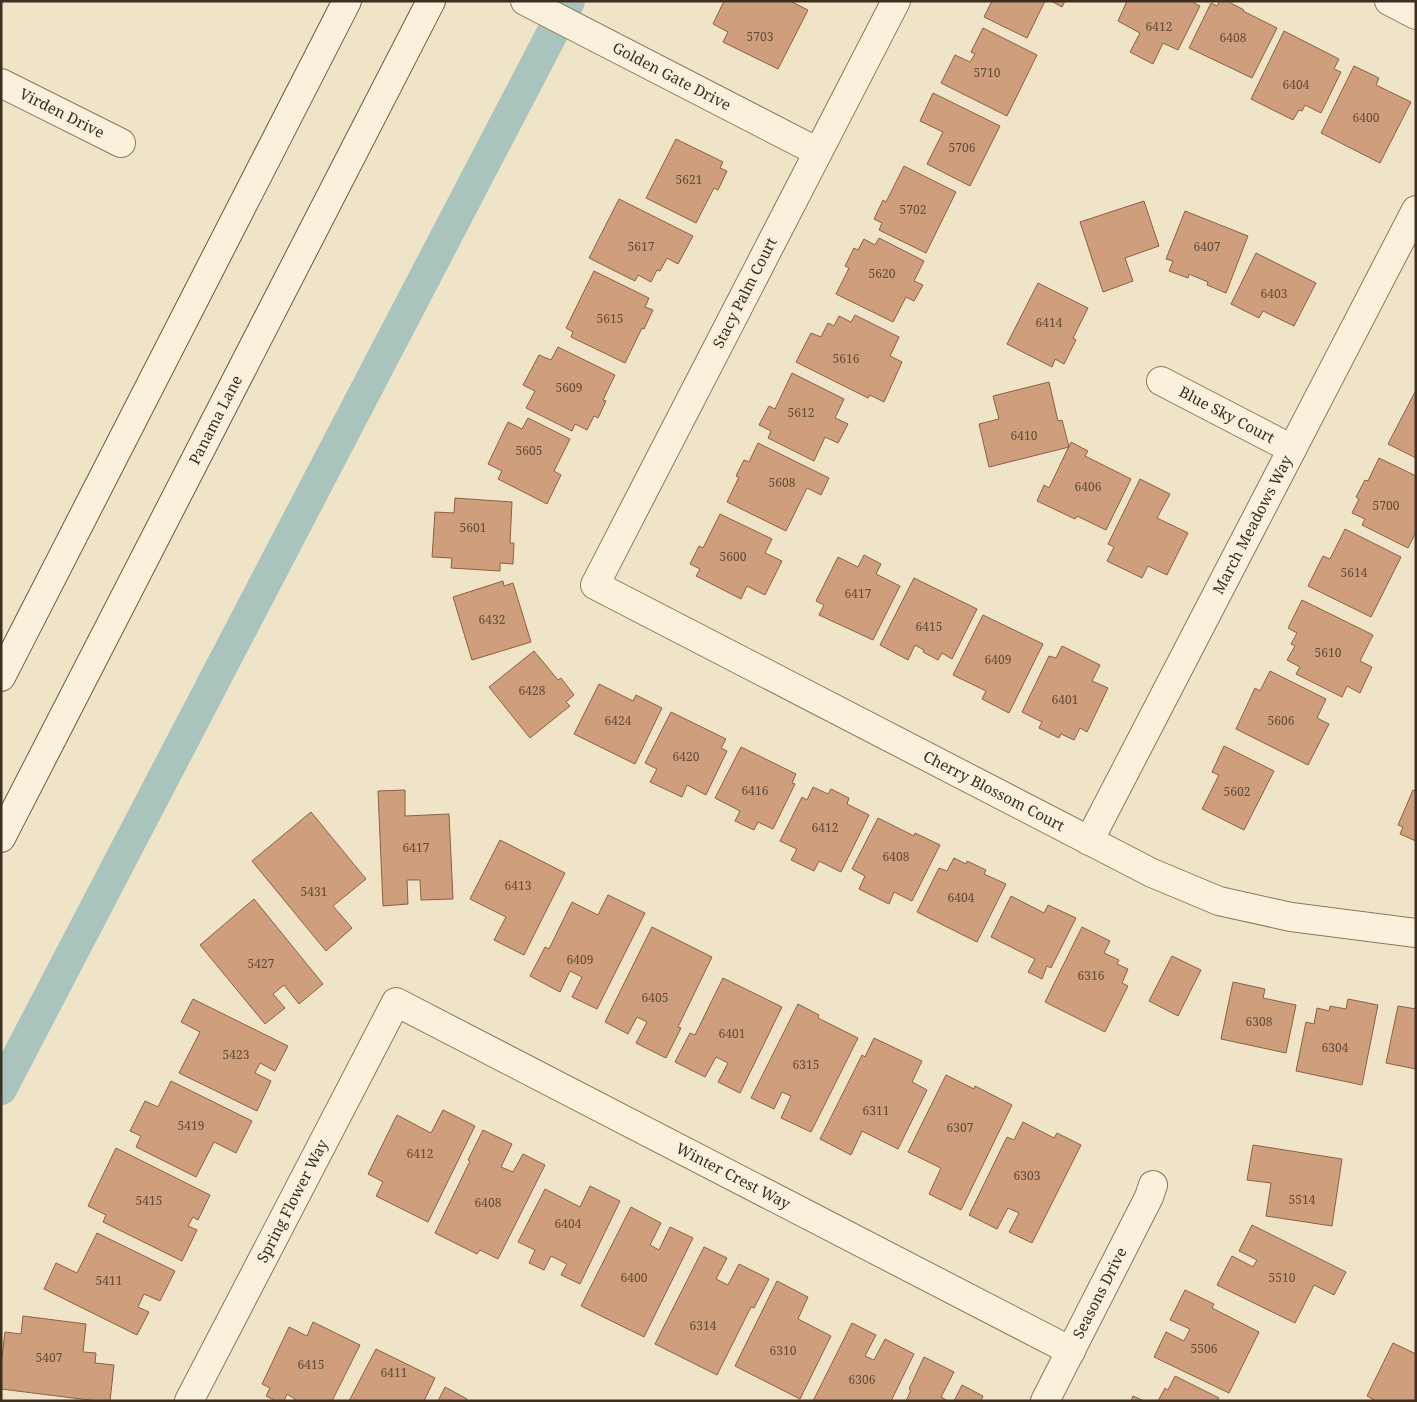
<svg xmlns="http://www.w3.org/2000/svg" width="1417" height="1402" font-family="'Noto Serif',serif">
<style>
.lines{fill:none;stroke-linecap:round;stroke-linejoin:round}
.canal{stroke:#a9c4bc;stroke-width:32}
.building{fill:#cf9f7d;stroke:#8d5f41}
.minor-casing{stroke:#8d765c;stroke-width:30}
.secondary-casing{stroke:#6f573f;stroke-width:30}
.minor{stroke:#faf1dc;stroke-width:28}
.secondary{stroke:#faf1dc;stroke-width:28}
.labels{text-anchor:middle;stroke-width:4;stroke-linejoin:round;paint-order:stroke}
.number-label{font-size:12px;fill:#624a37}
.street-label{font-size:15px;fill:#3d2e20;stroke:#f7eed8}
</style>
<rect width="100%" height="100%" fill="#f0e4c8"/>
<g class="lines">
<path class="canal" d="M1,1089L569,1"/>
</g>
<path class="building" d="M724,1H790L808,10L778,69L723,42L728,32L713,24Z
M992,1H1045L1027,38L984,17Z
M1051,1H1065L1062,7Z
M1127,1H1195L1194,3L1200,6L1178,50L1163,43L1153,64L1130,52L1140,33L1118,21Z
M1220,1H1227L1244,10L1243,11L1277,28L1252,78L1189,48L1211,3L1217,6Z
M983,28L1037,55L1007,116L941,83L955,55L970,62L975,54L971,52Z
M1284,31L1339,59L1334,69L1341,72L1321,113L1305,105L1302,111L1299,110L1293,120L1251,99Z
M1354,66L1379,78L1376,85L1411,102L1380,163L1321,133Z
M933,93L1000,126L970,186L927,164L943,132L920,121Z
M676,139L723,162L720,168L727,171L718,190L714,188L696,223L646,198Z
M904,166L956,192L926,253L879,230L882,223L874,219L883,200L886,202Z
M619,199L693,236L678,264L667,258L660,271L657,270L651,282L638,275L635,281L589,258Z
M1144,201L1159,246L1125,258L1133,281L1103,292L1080,222Z
M1185,211L1248,236L1226,293L1207,285L1208,282L1189,274L1188,278L1169,271L1173,261L1166,259Z
M879,238L924,261L914,281L923,285L914,301L906,297L893,322L836,294L849,268L845,266L854,248L858,250L864,239L875,245Z
M1256,253L1316,283L1294,326L1263,311L1259,318L1231,304Z
M594,271L649,298L645,307L653,310L644,329L642,328L625,363L571,337L573,332L566,328Z
M1038,283L1088,308L1073,338L1076,340L1064,364L1055,359L1052,367L1007,344Z
M855,315L899,337L890,356L902,362L884,402L870,395L868,398L796,362L811,333L821,337L828,323L834,326L839,316L851,322Z
M558,347L615,375L603,400L606,401L598,418L594,416L587,430L575,424L572,431L526,408L535,391L523,385L539,355L551,360Z
M792,373L844,399L835,418L848,424L838,443L825,437L814,461L768,438L771,431L759,425L769,406L775,409Z
M1049,382L1058,421L1062,420L1069,447L989,467L979,424L999,419L993,396Z
M1416,390V458L1388,444Z
M528,418L570,439L554,471L561,475L547,504L498,479L502,471L488,464L508,422L522,429Z
M1071,442L1088,451L1085,456L1131,479L1106,530L1077,516L1075,519L1037,501L1044,485L1049,488Z
M758,443L829,478L821,495L807,488L786,531L727,502L739,477L736,476L744,460L749,462Z
M1379,458L1416,476V532L1408,548L1362,525L1365,519L1352,513L1359,499L1356,497L1365,480L1368,481Z
M1140,479L1170,494L1157,518L1188,533L1167,575L1148,566L1142,578L1107,561L1114,547L1108,544Z
M455,498L512,502L510,543H514L513,564L500,563V571L451,568L452,558L432,557L435,512L454,513Z
M720,514L772,539L765,553L782,561L765,595L747,586L741,599L696,576L700,569L690,564L699,546L703,548Z
M1345,529L1401,557L1371,617L1308,586L1323,556L1330,559Z
M864,555L881,564L876,574L900,586L873,640L819,615L824,605L816,601L838,557L858,567Z
M914,578L977,609L952,659L942,653L938,660L923,652L924,650L915,645L908,660L880,645Z
M503,581L504,586L513,583L531,642L472,660L453,597Z
M1302,600L1373,635L1360,661L1372,667L1360,693L1347,686L1342,697L1296,674L1300,667L1287,660L1295,646L1291,644L1297,633L1288,628Z
M983,615L1043,644L1009,713L982,699L986,691L953,675Z
M1062,646L1100,665L1092,681L1108,688L1087,732L1080,728L1074,740L1061,734L1059,738L1039,728L1042,722L1022,712L1049,656L1056,658Z
M534,651L558,680L561,678L574,695L566,702L570,706L530,738L489,687Z
M1270,671L1326,699L1317,718L1329,724L1308,765L1236,729L1255,688L1260,691Z
M599,684L633,701L636,695L662,708L635,764L574,734Z
M671,712L726,739L721,748L727,751L706,795L687,785L682,797L650,782L657,769L645,763Z
M1224,746L1274,771L1244,830L1202,809L1219,775L1212,772Z
M741,747L796,774L792,783L795,784L773,829L758,822L754,830L735,821L740,811L715,798Z
M813,787L828,794L831,789L849,798L847,804L869,815L841,872L819,861L814,871L791,860L797,849L780,841L802,797L807,800Z
M405,790V816L449,814L453,899L421,900L420,880H407L408,904L383,906L378,791Z
M1413,790L1416,791V841L1400,834L1403,827L1398,825Z
M311,812L366,879L333,906L352,928L326,951L252,861Z
M878,818L914,836L915,833L940,845L912,901L894,892L889,904L859,889L865,876L852,869Z
M500,840L565,873L524,955L494,940L506,917L470,899Z
M954,858L966,864L967,861L986,870L984,874L1006,884L977,942L917,912L939,868L947,871Z
M608,895L645,913L597,1009L572,997L582,977L570,971L560,992L530,976L545,947L549,949L572,902L598,915Z
M1011,896L1044,913L1048,905L1076,918L1051,968L1047,966L1042,979L1028,972L1035,959L991,937Z
M254,899L323,984L299,1004L284,985L273,994L285,1008L265,1024L200,945Z
M652,927L712,957L678,1027L681,1028L666,1058L636,1043L647,1022L637,1017L628,1034L605,1022Z
M1082,927L1110,941L1104,953L1119,960L1117,964L1128,969L1122,983L1128,986L1105,1032L1045,1002Z
M1172,956L1201,970L1178,1016L1149,1001Z
M723,978L782,1007L740,1093L718,1082L728,1063L716,1057L705,1077L675,1062L690,1033L695,1035Z
M1233,982L1265,989L1263,998L1296,1005L1286,1053L1221,1039Z
M193,999L288,1046L275,1071L260,1063L255,1073L271,1081L257,1111L179,1073L200,1032L181,1022Z
M1348,999L1378,1005L1362,1085L1296,1071L1306,1022L1314,1024L1317,1008L1329,1011L1330,1006L1346,1009Z
M798,1004L819,1015L818,1018L858,1038L811,1132L781,1118L791,1096L782,1092L774,1109L751,1098Z
M1398,1006L1416,1009V1069L1386,1063Z
M874,1038L922,1061L912,1082L927,1090L898,1149L862,1131L851,1155L820,1139L862,1055L865,1057Z
M946,1075L974,1089L975,1086L1012,1105L961,1210L929,1194L941,1168L908,1152Z
M171,1081L252,1121L236,1153L214,1142L196,1177L136,1147L141,1136L130,1131L145,1101L158,1107Z
M443,1110L475,1126L428,1222L376,1196L383,1182L368,1174L397,1115L431,1133Z
M1023,1122L1054,1138L1057,1133L1081,1145L1032,1243L1009,1232L1019,1213L1008,1208L997,1229L969,1215L1007,1137L1014,1140Z
M483,1130L512,1144L501,1167L513,1172L523,1154L545,1165L498,1259L480,1250L477,1254L435,1233L470,1161L468,1160Z
M1253,1145L1342,1159L1332,1226L1266,1216L1271,1183L1247,1180Z
M116,1148L210,1195L198,1220L193,1217L188,1226L197,1230L182,1261L103,1222L106,1215L88,1206Z
M590,1186L620,1201L580,1284L561,1275L567,1264L551,1256L544,1270L529,1263L535,1250L518,1242L545,1189L580,1207Z
M631,1207L661,1223L650,1245L659,1250L670,1227L693,1238L644,1337L581,1306Z
M1252,1225L1346,1272L1334,1295L1314,1285L1295,1323L1217,1285L1232,1256L1253,1267L1257,1260L1239,1251Z
M97,1233L175,1271L160,1301L144,1294L138,1307L149,1312L137,1335L44,1289L56,1263L77,1273Z
M704,1247L727,1258L716,1279L728,1285L739,1264L769,1279L754,1308L751,1307L717,1375L655,1344Z
M777,1281L808,1297L798,1319L831,1336L800,1399L735,1366Z
M1185,1290L1214,1304L1212,1308L1259,1332L1229,1393L1154,1357L1166,1332L1184,1341L1190,1329L1170,1320Z
M23,1316L86,1324L83,1352L96,1353L95,1363L114,1365L110,1401H97L1,1389V1365L5,1332L21,1334Z
M313,1322L360,1345L332,1401H294L295,1399L287,1394L284,1401H276L266,1396L270,1388L262,1384L289,1327L307,1336Z
M852,1323L876,1335L865,1356L874,1360L885,1339L914,1354L891,1401H813Z
M1393,1343L1416,1354V1401H1376L1367,1396Z
M376,1349L435,1378L424,1401H349Z
M924,1357L954,1372L941,1397L948,1401H906L911,1390L909,1389Z
M1175,1376L1219,1398L1217,1401H1158L1165,1388L1168,1390Z
M962,1385L983,1396L981,1401H954Z
M445,1387L467,1399L466,1401H438Z
M1133,1396L1144,1401H1131Z"/>
<g class="lines">
<g class="minor-casing">
<g id="minor">
<path id="s1" d="M525,1L818,152"/>
<path id="s2" d="M896,1L595,585L1152,873L1219,901L1291,917L1416,933"/>
<path d="M1389,1L1416,15"/>
<path id="s3" d="M1,83L121,143"/>
<path id="s4" d="M1161,381L1292,449"/>
<path id="s5" d="M1089,841L1416,210"/>
<path id="s6" d="M189,1401L396,1002L1071,1351"/>
<path id="s7" d="M1045,1401L1149,1197L1153,1185"/>
</g>
</g>
<g class="secondary-casing">
<g id="secondary">
<path d="M1,677L347,1"/>
<path id="s8" d="M1,838L431,1"/>
</g>
</g>
<use href="#minor" class="minor"/>
<use href="#secondary" class="secondary"/>
</g>
<g class="labels">
<g class="number-label">
<text x="1159" y="31">6412</text>
<text x="760" y="41">5703</text>
<text x="1233" y="42">6408</text>
<text x="987" y="77">5710</text>
<text x="1296" y="89">6404</text>
<text x="1366" y="122">6400</text>
<text x="962" y="152">5706</text>
<text x="689" y="184">5621</text>
<text x="913" y="214">5702</text>
<text x="641" y="251">5617</text>
<text x="1207" y="251">6407</text>
<text x="882" y="278">5620</text>
<text x="1274" y="298">6403</text>
<text x="610" y="323">5615</text>
<text x="1049" y="327">6414</text>
<text x="846" y="363">5616</text>
<text x="569" y="392">5609</text>
<text x="801" y="417">5612</text>
<text x="1024" y="440">6410</text>
<text x="529" y="455">5605</text>
<text x="782" y="487">5608</text>
<text x="1088" y="491">6406</text>
<text x="1386" y="510">5700</text>
<text x="473" y="532">5601</text>
<text x="733" y="561">5600</text>
<text x="1354" y="577">5614</text>
<text x="858" y="598">6417</text>
<text x="492" y="624">6432</text>
<text x="929" y="631">6415</text>
<text x="1328" y="657">5610</text>
<text x="998" y="664">6409</text>
<text x="532" y="695">6428</text>
<text x="1065" y="704">6401</text>
<text x="618" y="725">6424</text>
<text x="1281" y="725">5606</text>
<text x="686" y="761">6420</text>
<text x="755" y="795">6416</text>
<text x="1237" y="796">5602</text>
<text x="825" y="832">6412</text>
<text x="416" y="852">6417</text>
<text x="896" y="861">6408</text>
<text x="518" y="890">6413</text>
<text x="314" y="896">5431</text>
<text x="961" y="902">6404</text>
<text x="580" y="964">6409</text>
<text x="261" y="968">5427</text>
<text x="1091" y="980">6316</text>
<text x="655" y="1002">6405</text>
<text x="1259" y="1026">6308</text>
<text x="732" y="1038">6401</text>
<text x="1335" y="1052">6304</text>
<text x="236" y="1059">5423</text>
<text x="806" y="1069">6315</text>
<text x="876" y="1115">6311</text>
<text x="191" y="1130">5419</text>
<text x="960" y="1132">6307</text>
<text x="420" y="1158">6412</text>
<text x="1027" y="1180">6303</text>
<text x="1302" y="1204">5514</text>
<text x="149" y="1205">5415</text>
<text x="488" y="1207">6408</text>
<text x="568" y="1228">6404</text>
<text x="634" y="1282">6400</text>
<text x="1282" y="1282">5510</text>
<text x="109" y="1285">5411</text>
<text x="703" y="1330">6314</text>
<text x="1204" y="1353">5506</text>
<text x="783" y="1355">6310</text>
<text x="49" y="1362">5407</text>
<text x="311" y="1369">6415</text>
<text x="394" y="1377">6411</text>
<text x="862" y="1384">6306</text>
</g>
<g class="street-label">
<text dy="5" stroke="none"><textPath href="#s1" startOffset="165">Golden Gate Drive</textPath></text>
<text dy="5" stroke="none"><textPath href="#s3" startOffset="68">Virden Drive</textPath></text>
<text transform="translate(745 293) rotate(-63)" y="5">Stacy Palm Court</text>
<text dy="5" stroke="none"><textPath href="#s4" startOffset="74">Blue Sky Court</textPath></text>
<text dy="5" stroke="none"><textPath href="#s8" startOffset="470">Panama Lane</textPath></text>
<text dy="5" stroke="none"><textPath href="#s5" startOffset="356">March Meadows Way</textPath></text>
<text dy="5" stroke="none"><textPath href="#s2" startOffset="1106">Cherry Blossom Court</textPath></text>
<text dy="5" stroke="none"><textPath href="#s6" startOffset="829">Winter Crest Way</textPath></text>
<text dy="5" stroke="none"><textPath href="#s6" startOffset="225">Spring Flower Way</textPath></text>
<text dy="5" stroke="none"><textPath href="#s7" startOffset="121">Seasons Drive</textPath></text>
</g>
</g>
<rect width="1417" height="1402" fill="none" stroke="#3d2e20" stroke-width="5"/>
</svg>
